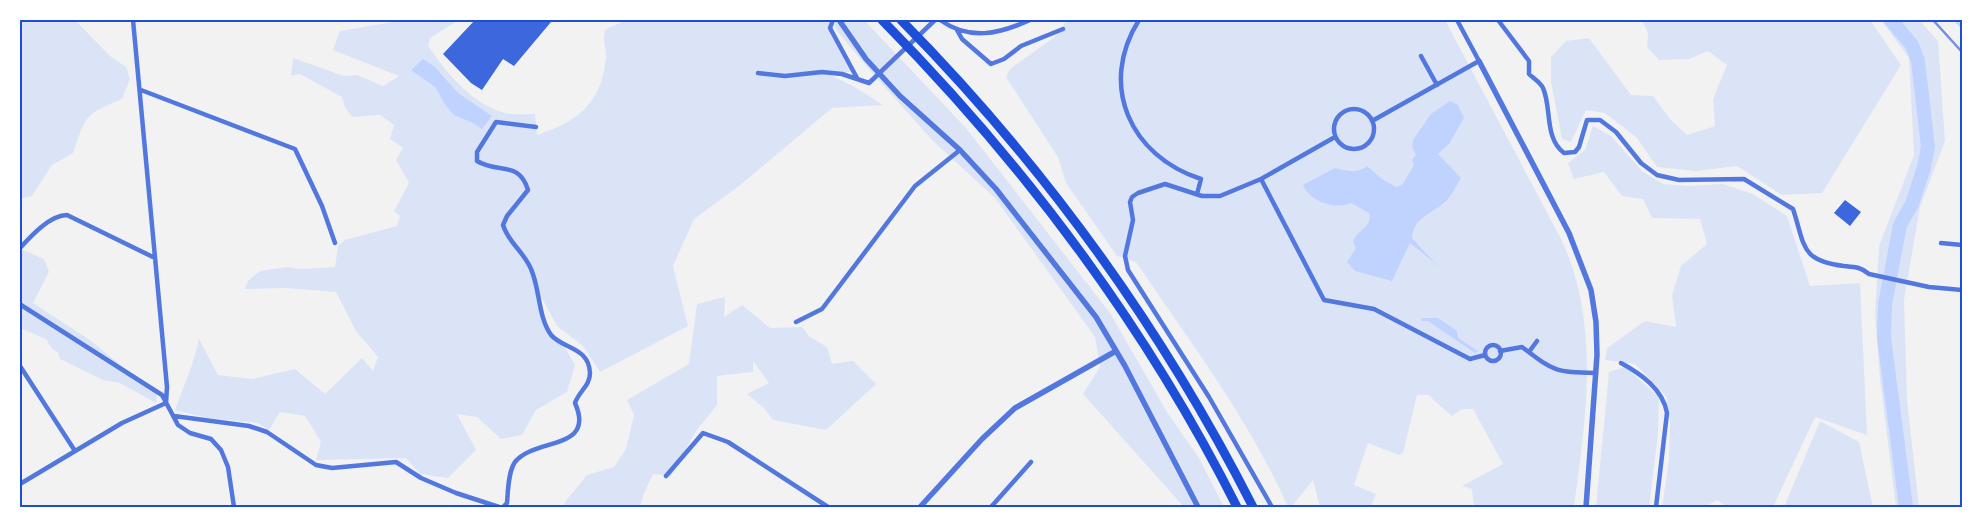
<svg xmlns="http://www.w3.org/2000/svg" width="1982" height="527" font-family="'IBM Plex Serif',serif">
<style>
.green{fill:#dbe4f7}
.water{fill:#bfd3fe}
.lines{fill:none;stroke-linecap:round;stroke-linejoin:round}
.stream{stroke:#bfd3fe;stroke-width:2.5}
.river{stroke:#bfd3fe;stroke-width:14}
.building{fill:#3d67dc}
.minor{stroke:#5277de;stroke-width:4.5}
.tertiary{stroke:#5277de;stroke-width:5.5}
.motorway{stroke:#1d4ed8;stroke-width:9}
.rail{stroke:#7290e2;stroke-width:2.5}
.neatline{fill:none;stroke:#1d4ed8;stroke-width:2}
</style>
<rect width="100%" height="100%" fill="#f2f2f2"/>
<path class="green" d="M20,20H75L110,56L126,67L130,79L122,99C84,115 87,114 73,153L52,165L32,196L20,199Z
M405,20H459L430,38L428,46C447,73 476,110 512,114C519,115 528,114 535,114L537,135C578,121 600,105 606,59C607,48 601,40 606,29L627,20H829L830,28L854,72H824L853,86L883,105L832,108L739,186L694,219L673,266L688,326L600,372L583,346L557,326L537,289L548,327L561,341L575,365L567,392L536,410L522,435L501,439L477,417L457,414L476,450L448,478L420,474L406,458L316,460L321,442L305,416L280,412L269,430L258,423L207,418L175,410L192,365L199,339L218,375L252,379L295,369L325,394L362,358L373,371L378,357L356,331L336,292L286,288L245,289L248,281L260,271L288,267L299,269L335,267L338,246L345,240L397,226L400,216L394,211L409,183L396,160L403,148L390,139L394,125L380,115L352,117L345,107L342,97L300,74L291,76L293,58L344,76L357,75L383,86L399,76L333,50L340,31Z
M832,20H864L966,128L1110,313L1167,412L1199,458L1224,507H1184L1083,394L1100,367L1095,337L995,198L932,140L867,67L837,31Z
M1067,20H1445L1560,237C1601,321 1586,418 1574,507H1474L1472,489L1462,486L1503,464L1473,409H1462L1452,416L1428,395H1417L1403,453L1399,455L1368,443L1354,485L1376,494L1370,507H1320L1313,480L1292,506L1288,507C1249,419 1190,342 1136,262L1117,256L1066,183L1058,157L1006,77L1011,68L1056,36Z
M1642,20H1870L1901,65L1822,193L1782,195L1737,166L1696,171L1657,167L1637,138L1605,113L1586,110L1571,142L1562,139L1551,82V57L1566,41L1589,38L1631,95L1653,96L1670,119L1687,135L1715,126L1713,99L1727,65L1708,51L1689,59L1659,60L1647,47L1648,33Z
M1881,20H1919L1938,41L1945,141L1920,207L1904,300L1907,400L1919,507H1896L1880,379L1875,314L1879,246L1914,155L1909,58Z
M1593,126L1611,136L1642,171L1663,184L1688,186L1723,184L1753,194L1787,216L1810,286L1860,283L1867,435L1815,417L1773,507H1727L1717,500L1704,507H1662L1669,460L1670,422L1666,396L1635,364L1605,360L1607,348L1645,321L1676,327L1672,295L1681,266L1707,244L1700,219L1652,218L1643,199L1622,196L1604,172L1574,179L1568,163L1585,150Z
M23,250L44,259L49,272L33,303L90,340L157,395L156,403L120,383L103,380L60,359L58,352L52,349L46,339L20,328V254Z
M725,297L724,317L742,305L770,328L802,327L810,337L827,347L832,364L853,361L876,384L826,430L773,420L764,408L747,394L769,383L753,361V372L717,376V405L696,431L671,476L653,474L643,496L640,507H565V502L587,475L614,467L626,449L634,415L627,400L689,364L697,304Z
M1625,367L1659,397L1658,434L1649,507H1596L1609,372Z
M1820,421L1859,442L1873,507H1784Z"/>
<path class="water" d="M423,59L435,67L458,93L492,116L482,129L473,123L454,115L446,106L435,87L411,70Z
M1450,101L1458,105L1464,118L1449,144L1438,154L1461,178C1457,184 1453,193 1448,199C1437,212 1413,216 1412,238L1433,261L1451,276L1410,243L1392,281L1355,271L1347,262L1356,248L1353,242C1356,230 1373,228 1369,213L1351,203C1336,210 1310,202 1303,185L1335,168C1347,171 1357,174 1367,166L1382,179L1396,187L1402,185L1414,165L1412,160L1416,155L1412,147L1413,140L1431,114Z
M1421,318H1438L1457,331L1458,338L1478,351L1475,353L1428,321H1422Z"/>
<g class="lines">
<path class="stream" d="M1955,20L1962,27"/>
<path class="river" d="M1891,20L1912,45L1918,61L1928,147L1924,167L1912,204L1900,225L1885,304L1884,338L1906,507"/>
</g>
<path class="building" d="M475,20H550L551,22L514,66L503,59L482,90L471,83L443,54Z
M1845,200L1861,212L1850,226L1834,213Z"/>
<g class="lines">
<path class="minor" d="M133,20L167,387L166,403
M833,20L830,28L857,78
M940,20C970,41 999,34 1030,20
M1139,20C1098,85 1130,156 1201,179L1197,194
M1498,20L1529,61V74C1533,78 1541,83 1543,88C1552,108 1544,138 1564,153L1575,152L1579,147L1587,120H1600L1616,132L1641,163L1657,175L1679,180L1744,179L1793,209C1805,245 1800,261 1844,266C1855,267 1861,267 1869,274L1929,287L1962,290
M957,30L962,39L991,64L1004,59L1021,46L1063,29
M1421,56L1437,85
M758,73L785,76L822,72L842,74L869,83L935,20
M141,90L295,149L322,206L335,243
M1334 129a20 20 0 1 1 40 0a20 20 0 1 1-40 0Z
M1372,121L1479,61L1457,20
M1261,179L1324,300L1374,309L1470,359L1485,355
M1941,243L1962,245
M20,248C31,236 50,215 67,215L155,258
M21,305L162,395L178,425L190,433L211,439L221,450L228,467L234,507
M796,322L822,309L915,186L960,150
M1485 353a8 8 0 1 1 16 0a8 8 0 1 1-16 0Z
M1500,351L1522,347C1555,372 1554,372 1596,373
M1529,352L1537,341
M1621,363C1641,374 1663,389 1667,413L1656,507
M20,366L75,451
M174,416L249,426L267,432L316,465L332,468L396,462L421,478L456,493L499,507
M666,476L703,433L728,442L828,507
M20,484L122,423L166,403
M503,507L507,503C508,492 508,472 515,462C535,437 596,451 575,403C579,391 590,386 590,373C589,347 563,349 551,335C538,317 540,289 531,269C524,252 508,242 503,225L507,216L528,190C519,160 498,174 477,161V152L496,122L536,127
M991,507L1031,462
M1272,507L1209,397L1128,270L1125,256L1133,220L1130,202L1132,197L1138,193L1165,184L1202,196H1220L1261,179L1335,137"/>
<path class="tertiary" d="M839,20L866,59L900,96L960,150L996,189L1096,317L1125,366L1198,507
M1479,61L1569,233L1591,290L1596,322L1597,355L1586,507
M920,507L982,439L1015,408L1116,351"/>
<path class="motorway" d="M882,20C1024,164 1146,326 1237,507
M901,20C1042,163 1162,328 1253,507"/>
<path class="rail" d="M1933,20L1962,52"/>
</g>
<rect width="1982" height="527" fill="none" stroke="#ffffff" stroke-width="42"/>
<rect x="21" y="21" width="1940" height="485" class="neatline"/>
</svg>
